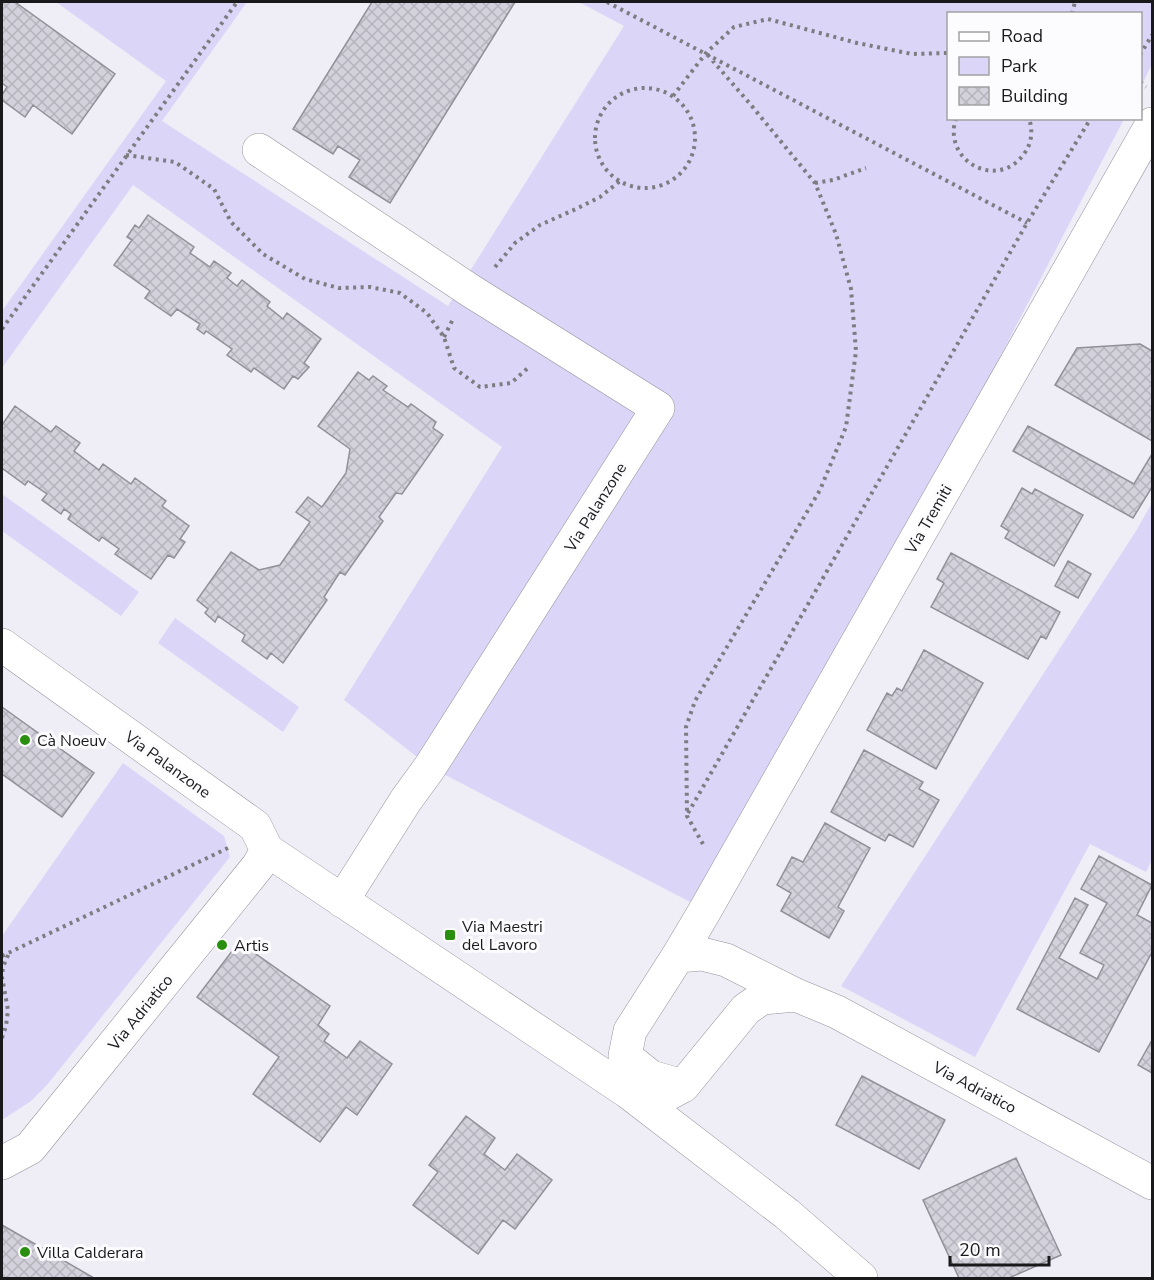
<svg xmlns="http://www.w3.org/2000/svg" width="1154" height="1280" font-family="'Nunito Sans',sans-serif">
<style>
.green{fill:#dbd5f8}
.building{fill:url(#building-cross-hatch);stroke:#919099;stroke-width:1.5}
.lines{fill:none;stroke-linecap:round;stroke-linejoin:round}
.minor-casing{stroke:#94939c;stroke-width:34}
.path{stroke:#7c7c81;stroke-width:4;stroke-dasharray:3 4.5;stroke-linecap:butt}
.minor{stroke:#fff;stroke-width:33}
.poi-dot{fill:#2a8f0e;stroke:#fcfcfe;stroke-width:2}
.labels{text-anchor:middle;stroke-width:6;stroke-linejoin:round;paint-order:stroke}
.street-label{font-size:16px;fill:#19191c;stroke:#fcfcfe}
.poi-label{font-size:16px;fill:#19191c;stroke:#fcfcfe;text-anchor:start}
</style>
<defs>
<pattern id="building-cross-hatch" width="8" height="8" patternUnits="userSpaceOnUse" patternTransform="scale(1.5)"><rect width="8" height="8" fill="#d3d1db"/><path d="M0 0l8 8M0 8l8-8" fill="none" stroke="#b5b3bb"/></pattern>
</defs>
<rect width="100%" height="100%" fill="#efeef7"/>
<path class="green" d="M56,2H247L162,121L448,306L624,26L579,2H1152V64L1141,87L1140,14H948V118L1124,119L958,437L696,905L430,767L344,700L502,447L133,185L2,368V311L166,81Z
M2,494L139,592L121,616L2,531Z
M1152,503V860L1146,872L1090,844L975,1057L841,986L1136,531Z
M175,618L299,707L283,732L158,643Z
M123,763L224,836L230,857L47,1085L31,1101L2,1120V936Z"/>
<path class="building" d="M2,2H15L115,74L72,134L33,105L25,117L2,100V95L7,87L2,83Z
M372,2H515L390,203L349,177L360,160L338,146L333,154L293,129Z
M148,215L194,247L190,253L210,267L214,261L231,273L227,278L237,286L242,280L270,302L267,306L283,319L287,313L321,339L304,363L309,367L298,379L293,376L284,389L254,368L251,372L227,355L232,349L206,331L204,334L197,329L200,324L177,309L171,316L145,298L150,291L114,265L132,240L127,237L135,225L139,228Z
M1140,344L1152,351V441L1055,385L1077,348Z
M358,372L369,380L373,376L387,386L383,390L408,407L411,404L436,422L433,428L443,435L402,494L396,493L379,517L383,521L345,575L340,572L324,597L327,600L283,663L271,653L267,659L242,641L245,635L218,616L215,622L205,613L208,609L197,600L231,552L259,570L280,565L310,522L296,512L308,497L322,507L346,473L350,449L318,426Z
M15,406L51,432L56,426L80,443L74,451L99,470L103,464L131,484L135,478L166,501L162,506L189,526L180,539L185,542L174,558L168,555L151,579L115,554L119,549L102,537L99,541L68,519L71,514L64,509L61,514L42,500L47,494L28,481L25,485L2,468V425Z
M1028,426L1134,484L1152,454V487L1133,518L1013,451Z
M1022,488L1032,494L1035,489L1083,515L1054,566L1005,538L1009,531L1001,526Z
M951,553L1060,612L1046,639L1041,636L1028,659L931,607L944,583L937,579Z
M1068,561L1091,574L1078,598L1055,586Z
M924,650L983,683L936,769L867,730L887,693L892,696L897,688L902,691Z
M2,707L94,773L62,817L2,774Z
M864,750L923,782L919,789L939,800L913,847L889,834L885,841L831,812Z
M825,823L870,848L838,907L844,911L829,938L781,911L791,893L777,885L792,857L803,862Z
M1099,856L1152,885L1137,915L1152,923V952L1099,1052L1017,1009L1075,898L1088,905L1059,958L1097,979L1104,965L1080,953L1107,903L1081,889Z
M239,942L330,1006L318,1025L329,1034L324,1041L347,1058L360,1041L392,1064L357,1115L346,1107L320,1142L253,1094L279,1057L197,997Z
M1152,1040V1073L1138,1065Z
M862,1076L945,1120L919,1169L836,1125Z
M466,1116L495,1138L484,1154L505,1170L517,1154L552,1180L515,1229L503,1220L478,1254L413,1205L438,1172L429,1165Z
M1016,1158L1061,1255L1009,1278H959L923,1200Z
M2,1225L94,1278H2Z"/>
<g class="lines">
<g class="minor-casing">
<path id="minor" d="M259,150L471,291L658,408L430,767L406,800L342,901
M2,645L255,826L267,850L628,1092L787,1214L861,1278
M678,956L702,954L726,960L796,995L837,1012L1152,1183
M683,1086L651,1077L625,1056L630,1031L678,956L703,914L1152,124
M664,1096L683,1086L746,1009L762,998L796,995
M2,1163L30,1148L258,866L267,850"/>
</g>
<path class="path" d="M607,2L1027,223
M1072,14L1075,2
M1140,55L1152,35
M1140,82L1146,87
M595 138a50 50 0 1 1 100 0a50 50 0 1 1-100 0Z
M673,96L706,53L734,27L768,19L857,43L912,54L948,53
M956,118C942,161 997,191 1024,154C1032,143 1033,131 1029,118
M126,155L175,162L214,189L231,222L263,254L305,279L339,288L370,287L400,293L427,313L444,337L454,368L480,387L511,383L529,367
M815,183L833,180L866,168
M495,267L515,243L540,225L576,209L600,197L620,181
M2,329L237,2
M444,337L453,319
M688,813L1027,223L1091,118
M703,844L687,816L686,727L695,701L820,490L846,427L856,351L851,289L836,234L815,183L751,105L706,53
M2,956L228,848
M2,1038L6,1026L8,1010L2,977L3,967L9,953"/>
<use href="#minor" class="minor"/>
</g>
<g class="poi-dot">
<circle cx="25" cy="740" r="6"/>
<rect x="444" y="929" width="12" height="12" rx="3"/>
<circle cx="222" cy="945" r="6"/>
<circle cx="25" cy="1252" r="6"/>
</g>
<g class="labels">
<g class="street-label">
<text transform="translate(595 507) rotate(-58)" y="6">Via Palanzone</text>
<text transform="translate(928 519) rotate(-60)" y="6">Via Tremiti</text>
<text transform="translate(168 764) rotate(36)" y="6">Via Palanzone</text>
<text transform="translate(140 1012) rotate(-51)" y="6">Via Adriatico</text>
<text transform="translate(975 1087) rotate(28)" y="6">Via Adriatico</text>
</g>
<g class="poi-label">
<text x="37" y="746">Cà Noeuv</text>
<text x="462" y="932">Via Maestri<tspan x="462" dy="18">del Lavoro</tspan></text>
<text x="234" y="951">Artis</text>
<text x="37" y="1258">Villa Calderara</text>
</g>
</g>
<rect width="1154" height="1280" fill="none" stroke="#19191c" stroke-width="6"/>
<rect x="947" y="12" width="195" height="108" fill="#fcfcfe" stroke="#a1a1a4" stroke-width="1.5"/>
<rect x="959" y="32" width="30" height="9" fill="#ffffff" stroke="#a1a1a4" stroke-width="1.5"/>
<text x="1001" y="42" font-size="18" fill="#19191c">Road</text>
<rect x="959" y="57" width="30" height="18" fill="#dbd5f8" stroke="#a1a1a4" stroke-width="1.5"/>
<text x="1001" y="72" font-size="18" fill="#19191c">Park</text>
<rect x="959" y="87" width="30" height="18" fill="url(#building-cross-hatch)" stroke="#a1a1a4" stroke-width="1.5"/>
<text x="1001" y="102" font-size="18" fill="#19191c">Building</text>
<path d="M950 1256v9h99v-9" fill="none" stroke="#19191c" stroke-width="3"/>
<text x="959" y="1256" font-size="18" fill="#19191c" stroke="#fcfcfe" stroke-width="4.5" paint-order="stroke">20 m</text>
</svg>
